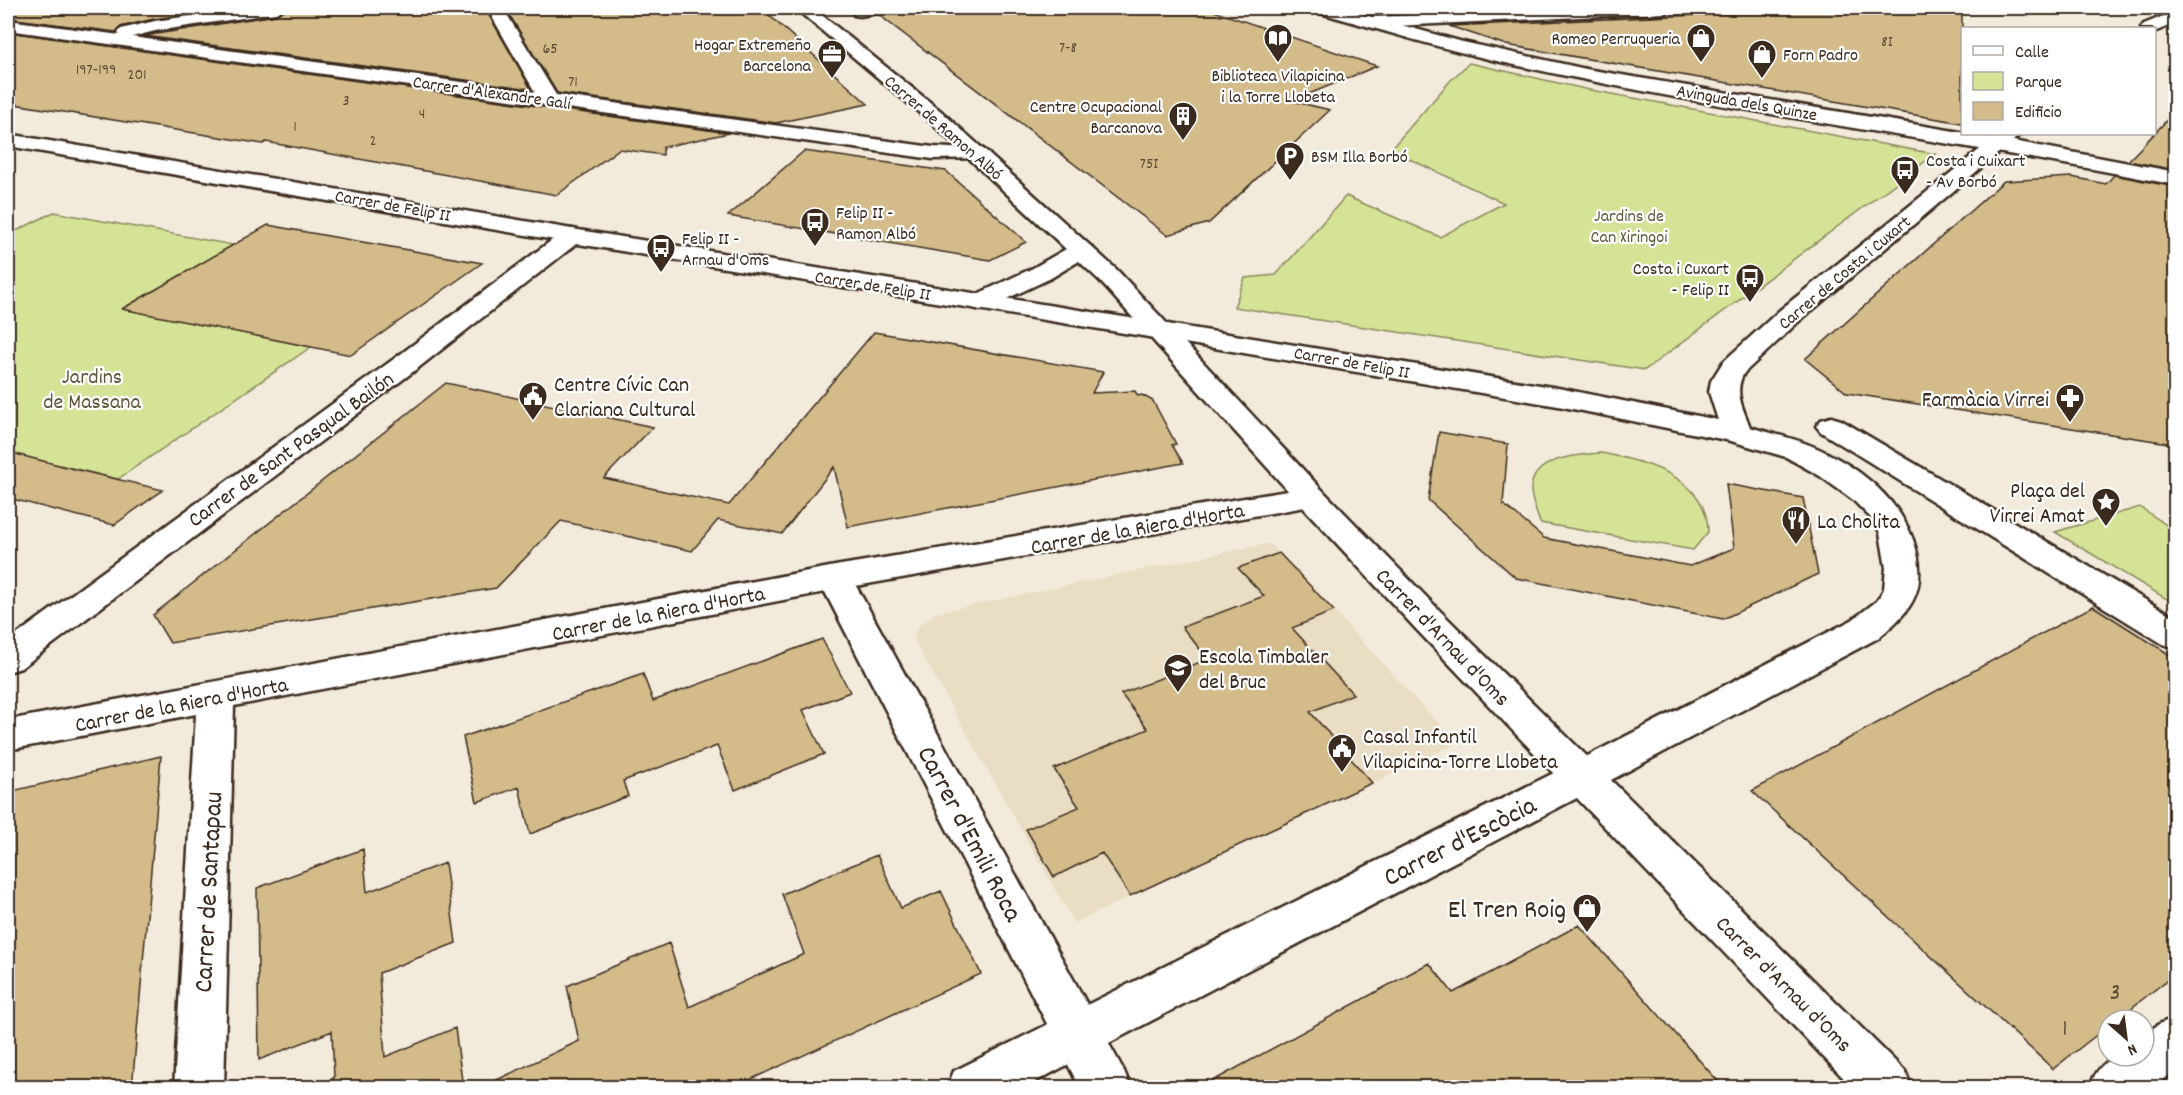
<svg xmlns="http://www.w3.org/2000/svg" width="2183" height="1095" font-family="Dekko,sans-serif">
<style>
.built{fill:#e9ddc3}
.green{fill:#d5e397;stroke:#88865a;stroke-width:1.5}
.building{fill:#d3bb8a;stroke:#3b2a1e;stroke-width:1.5}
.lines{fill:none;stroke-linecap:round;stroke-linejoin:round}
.pedestrian-casing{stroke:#3b2a1e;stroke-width:5}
.minor-casing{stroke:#3b2a1e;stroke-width:5}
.tertiary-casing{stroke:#3b2a1e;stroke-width:5}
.secondary-casing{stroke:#3b2a1e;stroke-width:5}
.primary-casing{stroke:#3b2a1e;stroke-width:5}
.pedestrian{fill:#fff;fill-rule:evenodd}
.minor{fill:#fff;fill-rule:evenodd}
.tertiary{fill:#fff;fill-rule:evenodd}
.secondary{fill:#fff;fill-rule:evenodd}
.primary{fill:#fff;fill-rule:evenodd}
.labels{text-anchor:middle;stroke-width:4.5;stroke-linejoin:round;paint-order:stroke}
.far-number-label{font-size:16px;fill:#614e39}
.far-poi-label{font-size:18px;fill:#3b2a1e;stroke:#fff;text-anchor:start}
.far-street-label{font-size:18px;fill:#3b2a1e;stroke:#fff}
.far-park-label{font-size:18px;fill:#62583c;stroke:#fff}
.park-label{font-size:22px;fill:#62583c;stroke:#fff}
.poi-label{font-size:22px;fill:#3b2a1e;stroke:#fff;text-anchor:start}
.street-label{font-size:22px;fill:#3b2a1e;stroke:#fff}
.near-number-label{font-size:24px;fill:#614e39}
.near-street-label{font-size:27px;fill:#3b2a1e;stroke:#fff}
.near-poi-label{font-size:27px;fill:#3b2a1e;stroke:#fff;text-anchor:end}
</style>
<rect width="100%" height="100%" fill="#f2ebdc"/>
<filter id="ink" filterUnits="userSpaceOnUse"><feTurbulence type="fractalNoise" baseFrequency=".0167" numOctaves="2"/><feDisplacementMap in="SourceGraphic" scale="12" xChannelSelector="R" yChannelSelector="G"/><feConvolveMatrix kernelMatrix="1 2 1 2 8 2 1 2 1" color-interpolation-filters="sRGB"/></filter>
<g filter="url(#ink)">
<path class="built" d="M1270,543L1457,743L1074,923L916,644L915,634L920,624L935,613Z"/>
<path class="green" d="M1469,63L1585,89L1935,154L1645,370L1234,307L1245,278L1276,275L1346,196L1440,237L1504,203L1390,150L1451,80Z
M54,212L233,245L122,309L311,347L118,479L8,453V235Z
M1601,453C1645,461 1708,477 1708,532L1693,550L1540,523C1537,513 1531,500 1531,490C1531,457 1578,455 1601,453Z
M2140,507L2175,531V604L2055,532Z"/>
<path class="building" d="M8,8H233L154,19L120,27L116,32L8,18Z
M286,8H485L531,89L144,36L276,15Z
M505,8H761L868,104L776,123L557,93Z
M887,8H1205L1377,66L1292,101L1330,110L1209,223L1167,235L879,15L885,13Z
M1418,8H1532L1418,13Z
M1854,8H1962V123L1506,45L1449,26Z
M8,32L729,133L663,147V155L619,149L557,195L266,142L263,144L8,103Z
M2175,111V170L2128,161L2154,134Z
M804,151L946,171L1026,242L990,260L728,216Z
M2114,175L2175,187V444L1847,393L1805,359L2004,181L2072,177L2106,184Z
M268,225L300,231L482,263L351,355L122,309Z
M874,332L1103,372L1092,393L1135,391L1138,396L1142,395L1153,401L1176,444L1172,445L1183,463L848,527L834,467L782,534L718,520L692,551L561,521L496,588L170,643L153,615L446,383L653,427L604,478L729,505Z
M1439,432L1508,444L1503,504L1544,538L1690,566L1734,548L1726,484L1803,498L1818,574L1723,619L1516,578L1428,500Z
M8,452L78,470L163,490L114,525L8,498Z
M1279,553L1334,611L1292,628L1353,694L1310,712L1372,783L1130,896L1102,853L1054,877L1026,829L1079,807L1054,769L1148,729L1121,694L1208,659L1182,627L1264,596L1238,568Z
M2093,606L2175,658V974L2116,1020H2108V1026L2053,1069L1752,791Z
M822,639L850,692L803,710L824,754L735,790L717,746L623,781L628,796L530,834L519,787L477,802L463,737L643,674L653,701Z
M161,756L132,1088H8V792Z
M363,849L367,892L445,863L456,943L379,973L385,1057L455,1028L463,1088H314L334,1078L332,1031L259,1060L257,888Z
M877,855L901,908L941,891L981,974L732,1088H480L579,1041L567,986L669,943L689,1007L804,954L782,894Z
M1579,925L1724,1088H1200L1429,963L1453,993Z"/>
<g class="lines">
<g class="pedestrian-casing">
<path id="pedestrian" d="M1831,417L1841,420L2176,618V648L2163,644L1821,432L1816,426L1821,420Z
M2176,1017V1070L2153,1088H2089C2101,1057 2114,1056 2144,1056V1035L2159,1024Z"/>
</g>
<g class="minor-casing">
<path id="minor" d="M245,8H284L276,13L155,31L132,37L535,92L487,8H503L556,95L933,147L985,150L989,154L985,158L933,159L8,30V20L120,35L118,33L121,29L155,21Z
M854,8H885L883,12L860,16L854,15L852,11Z
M1571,8H1674L1666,13L1373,27L1367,26L1364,22L1367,18L1373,17Z
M572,229L580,231L584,236L580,241L418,368L21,668L8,672V641L398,356L564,231Z
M1081,243L1089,245L1093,250L1089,255L1051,278L989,307L980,310L971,307L967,302L971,297L1033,268L1073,245Z
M1311,487L1322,490L1327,497L1322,504L856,586L1124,1071L1131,1088H1080L825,592L234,706L224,1088H174L196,714L8,750V720L835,566Z"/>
</g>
<g class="tertiary-casing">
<path id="tertiary" d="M2176,11V23L2154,32V28H2141L2144,24Z
M1999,134H2021L1798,322L1744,373C1733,392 1743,408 1750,427C1769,433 1789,437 1807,444C1856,463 1905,501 1917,553C1926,595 1908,613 1878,638L1596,788L1582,793L1568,788L1562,777L1568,766L1852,620L1877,601L1884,589L1886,568L1880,533L1874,521L1852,499L1820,476L1786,457L1731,441L1558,406L1161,339L1152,337L1148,331L1152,325L1161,323L1558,388L1718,420L1709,392L1711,381L1723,362L1780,310Z"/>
</g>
<g class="secondary-casing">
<path id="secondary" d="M8,134L572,229L1161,323L1170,325L1174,331L1170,337L1161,339L572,243L8,146Z
M1582,761L1596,766L1602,777L1596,788L1023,1088H947L954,1071L1568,766Z"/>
</g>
<g class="primary-casing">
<path id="primary" d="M795,8H813L942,112L1117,270L1322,490L1440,611L1905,1071L1912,1088H1853L1416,629L1300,504L1099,280L928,120Z
M1315,8H1339L1463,42L1586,69L2008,140L2176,172V185C1952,140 1724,112 1501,62C1439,48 1378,29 1317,12Z"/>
</g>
<use href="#pedestrian" class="pedestrian"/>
<use href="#minor" class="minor"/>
<use href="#tertiary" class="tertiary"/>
<use href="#secondary" class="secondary"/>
<use href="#primary" class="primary"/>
</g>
</g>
<defs>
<g id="library-pin" transform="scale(1.5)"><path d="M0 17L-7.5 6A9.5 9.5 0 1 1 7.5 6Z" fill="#3b2a1e" stroke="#fff"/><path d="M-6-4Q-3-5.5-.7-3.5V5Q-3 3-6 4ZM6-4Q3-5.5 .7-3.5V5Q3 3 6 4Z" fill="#fff"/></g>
<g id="shop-pin" transform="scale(1.5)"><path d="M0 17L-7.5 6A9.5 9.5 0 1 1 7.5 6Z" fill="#3b2a1e" stroke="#fff"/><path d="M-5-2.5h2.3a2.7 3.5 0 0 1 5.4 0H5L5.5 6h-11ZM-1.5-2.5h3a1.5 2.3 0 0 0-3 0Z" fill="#fff"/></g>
<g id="office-pin" transform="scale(1.5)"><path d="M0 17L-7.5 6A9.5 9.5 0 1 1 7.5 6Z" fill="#3b2a1e" stroke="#fff"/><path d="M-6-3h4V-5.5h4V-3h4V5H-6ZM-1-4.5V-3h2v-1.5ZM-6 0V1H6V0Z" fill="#fff"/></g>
<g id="building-pin" transform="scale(1.5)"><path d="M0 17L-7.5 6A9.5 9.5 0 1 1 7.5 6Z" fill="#3b2a1e" stroke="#fff"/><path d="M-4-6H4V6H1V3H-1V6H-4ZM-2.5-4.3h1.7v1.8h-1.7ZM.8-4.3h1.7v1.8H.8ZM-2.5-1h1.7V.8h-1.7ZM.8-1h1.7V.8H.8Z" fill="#fff"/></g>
<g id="parking-pin" transform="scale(1.5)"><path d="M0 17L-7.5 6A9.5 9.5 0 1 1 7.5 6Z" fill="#3b2a1e" stroke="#fff"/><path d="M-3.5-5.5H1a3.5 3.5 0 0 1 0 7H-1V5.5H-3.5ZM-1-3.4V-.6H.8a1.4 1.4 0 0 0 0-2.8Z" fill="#fff"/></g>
<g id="bus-pin" transform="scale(1.5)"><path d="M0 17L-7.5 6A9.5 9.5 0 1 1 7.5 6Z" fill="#3b2a1e" stroke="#fff"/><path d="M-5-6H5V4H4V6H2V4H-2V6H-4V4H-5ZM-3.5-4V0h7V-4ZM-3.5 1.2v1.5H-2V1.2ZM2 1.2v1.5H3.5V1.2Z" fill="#fff"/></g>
<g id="civic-pin" transform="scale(1.5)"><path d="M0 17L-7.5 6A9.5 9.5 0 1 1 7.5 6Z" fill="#3b2a1e" stroke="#fff"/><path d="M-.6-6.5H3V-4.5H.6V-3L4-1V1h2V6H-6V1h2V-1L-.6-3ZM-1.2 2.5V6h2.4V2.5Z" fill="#fff"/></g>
<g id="pharmacy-pin" transform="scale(1.5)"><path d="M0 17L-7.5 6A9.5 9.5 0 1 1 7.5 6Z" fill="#3b2a1e" stroke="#fff"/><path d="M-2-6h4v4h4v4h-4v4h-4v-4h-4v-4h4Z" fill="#fff"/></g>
<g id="sight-pin" transform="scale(1.5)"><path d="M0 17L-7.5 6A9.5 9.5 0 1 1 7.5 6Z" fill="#3b2a1e" stroke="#fff"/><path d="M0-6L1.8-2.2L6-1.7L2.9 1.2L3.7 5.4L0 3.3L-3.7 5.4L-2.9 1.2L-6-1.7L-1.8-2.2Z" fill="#fff"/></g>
<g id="restaurant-pin" transform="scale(1.5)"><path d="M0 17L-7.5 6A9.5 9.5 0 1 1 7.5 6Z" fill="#3b2a1e" stroke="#fff"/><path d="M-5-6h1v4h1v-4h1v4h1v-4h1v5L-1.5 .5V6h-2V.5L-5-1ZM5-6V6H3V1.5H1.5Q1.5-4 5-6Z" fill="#fff"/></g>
<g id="school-pin" transform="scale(1.5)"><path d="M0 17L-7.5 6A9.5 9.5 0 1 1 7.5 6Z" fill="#3b2a1e" stroke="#fff"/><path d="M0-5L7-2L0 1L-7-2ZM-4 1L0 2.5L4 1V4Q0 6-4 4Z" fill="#fff"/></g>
</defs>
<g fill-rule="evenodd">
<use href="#library-pin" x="1278" y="38"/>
<use href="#shop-pin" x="1701" y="38"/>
<use href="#office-pin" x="832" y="54"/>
<use href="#shop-pin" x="1762" y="54"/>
<use href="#building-pin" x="1183" y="116"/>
<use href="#parking-pin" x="1290" y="156"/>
<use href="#bus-pin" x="1905" y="170"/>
<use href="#bus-pin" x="815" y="222"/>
<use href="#bus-pin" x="661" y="248"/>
<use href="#bus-pin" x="1750" y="278"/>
<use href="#civic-pin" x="533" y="396"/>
<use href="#pharmacy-pin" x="2070" y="398"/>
<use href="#sight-pin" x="2106" y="502"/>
<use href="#restaurant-pin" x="1796" y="520"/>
<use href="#school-pin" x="1178" y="668"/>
<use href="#civic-pin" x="1342" y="748"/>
<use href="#shop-pin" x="1587" y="908"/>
</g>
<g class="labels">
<g class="far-number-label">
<text x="1887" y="46">8I</text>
<text x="1068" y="52">7-8</text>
<text x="550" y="53">65</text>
<text x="96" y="74">197-199</text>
<text x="137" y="79">201</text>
<text x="573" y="86">71</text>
<text x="346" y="105">3</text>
<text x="422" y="118">4</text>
<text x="295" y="131">1</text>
<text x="373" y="145">2</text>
<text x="1149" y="168">75I</text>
</g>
<g class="far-poi-label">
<text x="1680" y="44" text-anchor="end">Romeo Perruqueria</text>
<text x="811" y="50" text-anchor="end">Hogar Extremeño<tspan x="811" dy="21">Barcelona</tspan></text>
<text x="1783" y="60">Forn Padro</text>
<text x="1278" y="81" text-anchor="middle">Biblioteca Vilapicina<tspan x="1278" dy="21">i la Torre Llobeta</tspan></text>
<text x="1162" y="112" text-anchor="end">Centre Ocupacional<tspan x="1162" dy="21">Barcanova</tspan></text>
<text x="1311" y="162">BSM Illa Borbó</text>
<text x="1926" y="166">Costa i Cuixart<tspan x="1926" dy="21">- Av Borbó</tspan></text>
<text x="836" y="218">Felip II -<tspan x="836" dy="21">Ramon Albó</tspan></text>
<text x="682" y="244">Felip II -<tspan x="682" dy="21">Arnau d'Oms</tspan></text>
<text x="1729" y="274" text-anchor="end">Costa i Cuxart<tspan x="1729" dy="21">- Felip II</tspan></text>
</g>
<g class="far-street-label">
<text transform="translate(492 92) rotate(8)" y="6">Carrer d'Alexandre Galí</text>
<text transform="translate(1747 102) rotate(10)" y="6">Avinguda dels Quinze</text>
<text transform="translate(944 127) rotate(41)" y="6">Carrer de Ramon Albó</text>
<text transform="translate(393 205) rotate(10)" y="6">Carrer de Felip II</text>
<text transform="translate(1844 272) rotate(-40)" y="6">Carrer de Costa i Cuxart</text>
<text transform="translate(873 285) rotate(9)" y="6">Carrer de Felip II</text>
<text transform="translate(1352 362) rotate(10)" y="6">Carrer de Felip II</text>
</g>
<g class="far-park-label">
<text x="1629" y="221">Jardins de<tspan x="1629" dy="21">Can Xiringoi</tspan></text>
</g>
<g class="park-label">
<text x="92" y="383">Jardins<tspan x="92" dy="25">de Massana</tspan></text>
</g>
<g class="poi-label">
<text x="554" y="391">Centre Cívic Can<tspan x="554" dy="25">Clariana Cultural</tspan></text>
<text x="2049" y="406" text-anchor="end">Farmàcia Virrei</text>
<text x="2085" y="497" text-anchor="end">Plaça del<tspan x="2085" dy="25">Virrei Amat</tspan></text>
<text x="1817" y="528">La Cholita</text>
<text x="1199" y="663">Escola Timbaler<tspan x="1199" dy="25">del Bruc</tspan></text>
<text x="1363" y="743">Casal Infantil<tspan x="1363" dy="25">Vilapicina-Torre Llobeta</tspan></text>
</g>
<g class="street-label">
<text transform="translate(290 448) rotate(-36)" y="8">Carrer de Sant Pasqual Bailón</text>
<text transform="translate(1137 527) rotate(-10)" y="8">Carrer de la Riera d'Horta</text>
<text transform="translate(658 612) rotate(-11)" y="8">Carrer de la Riera d'Horta</text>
<text transform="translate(1444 636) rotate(46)" y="8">Carrer d'Arnau d'Oms</text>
<text transform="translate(181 703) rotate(-11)" y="8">Carrer de la Riera d'Horta</text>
<text transform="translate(1785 983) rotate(45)" y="8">Carrer d'Arnau d'Oms</text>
</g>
<g class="near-number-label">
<text x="2115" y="999">3</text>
<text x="2065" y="1035">1</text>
</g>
<g class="near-street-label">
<text transform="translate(971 833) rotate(62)" y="9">Carrer d'Emili Roca</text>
<text transform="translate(1459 840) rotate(-27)" y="9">Carrer d'Escòcia</text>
<text transform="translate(207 892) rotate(-87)" y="9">Carrer de Santapau</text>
</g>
<g class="near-poi-label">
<text x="1566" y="917">El Tren Roig</text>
</g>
</g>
<rect width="2183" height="1095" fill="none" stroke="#fff" stroke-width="30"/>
<rect x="15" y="15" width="2153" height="1065" fill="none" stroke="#3b2a1e" stroke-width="2" filter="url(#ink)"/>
<rect x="1961" y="27" width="195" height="108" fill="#ffffff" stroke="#b1aaa5" stroke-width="1.5"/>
<rect x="1973" y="46" width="30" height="9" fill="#ffffff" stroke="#b1aaa5" stroke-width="1.5"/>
<text x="2015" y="57" font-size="18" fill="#3b2a1e">Calle</text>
<rect x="1973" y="72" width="30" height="18" fill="#d5e397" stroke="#b1aaa5" stroke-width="1.5"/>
<text x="2015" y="87" font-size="18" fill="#3b2a1e">Parque</text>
<rect x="1973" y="102" width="30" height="18" fill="#d3bb8a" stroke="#b1aaa5" stroke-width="1.5"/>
<text x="2015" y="117" font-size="18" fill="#3b2a1e">Edificio</text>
<g transform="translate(2126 1038) rotate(152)"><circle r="28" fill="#ffffff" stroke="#b1aaa5" stroke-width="1.5"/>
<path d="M0-4.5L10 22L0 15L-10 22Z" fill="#3b2a1e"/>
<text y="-9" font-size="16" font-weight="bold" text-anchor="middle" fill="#3b2a1e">N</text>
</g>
</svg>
